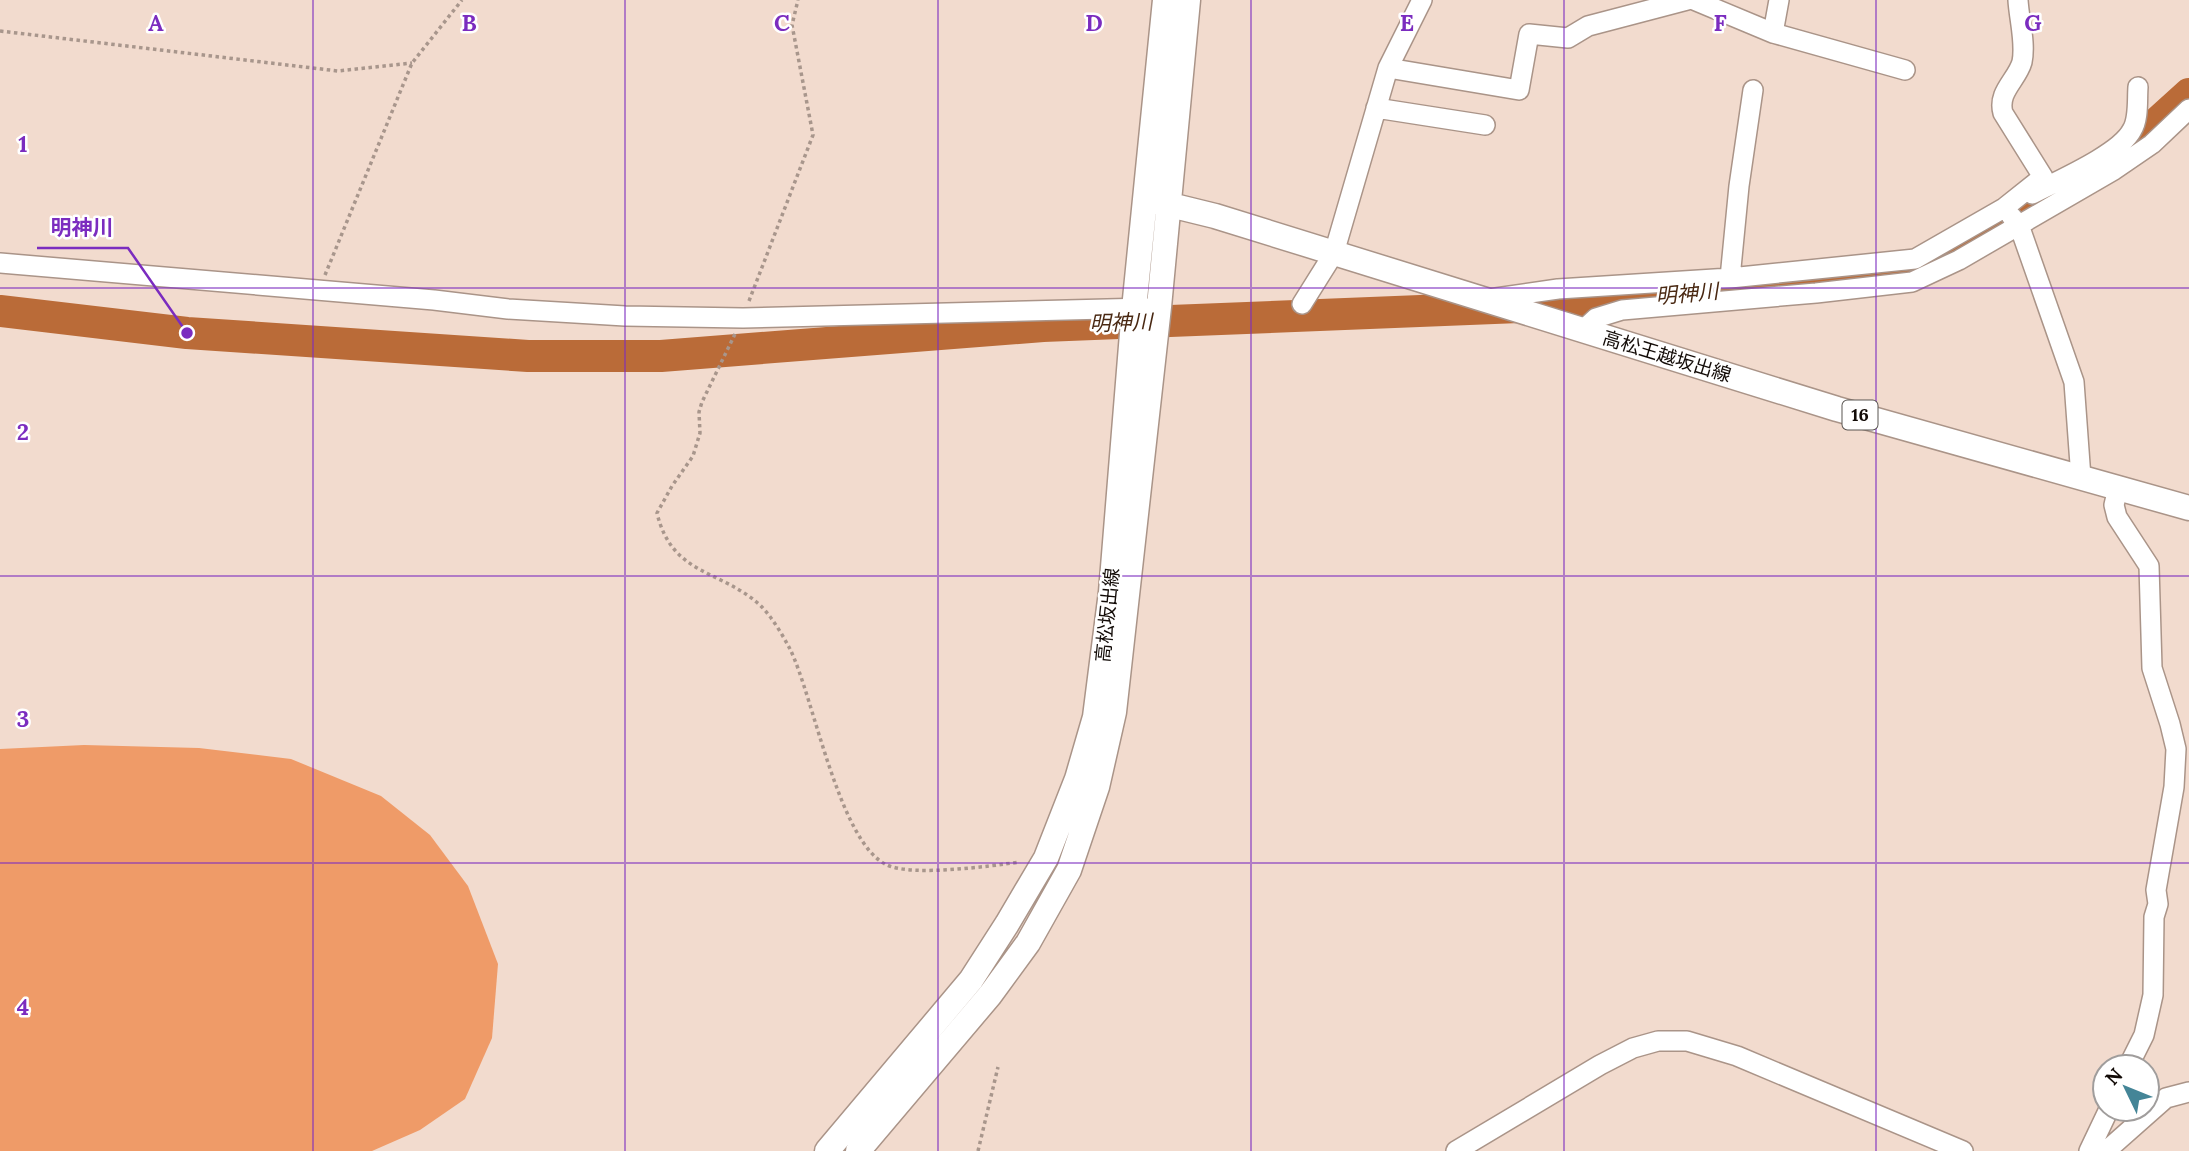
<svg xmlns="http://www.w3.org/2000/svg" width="2189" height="1151" font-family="Lora,'Noto Sans JP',serif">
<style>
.forest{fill:#ef9b68}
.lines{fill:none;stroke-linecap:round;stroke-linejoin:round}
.river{stroke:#ba6b38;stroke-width:32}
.minor-casing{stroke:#aa9488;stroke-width:22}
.major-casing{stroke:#aa9488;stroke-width:27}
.path{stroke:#a8968c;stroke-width:3.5;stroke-dasharray:3.5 3.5;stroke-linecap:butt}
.minor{stroke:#fff;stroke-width:19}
.major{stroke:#fff;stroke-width:24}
.grid{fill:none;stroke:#7b2cbf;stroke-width:2;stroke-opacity:0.55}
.labels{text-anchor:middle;stroke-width:5;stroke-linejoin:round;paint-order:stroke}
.shield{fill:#fff;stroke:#595451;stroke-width:2}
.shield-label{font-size:18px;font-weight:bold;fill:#120b07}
.street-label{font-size:19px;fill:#120b07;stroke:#fff}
.water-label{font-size:21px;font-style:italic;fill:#492812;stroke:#fff}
.grid-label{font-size:23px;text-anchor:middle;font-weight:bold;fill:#7b2cbf;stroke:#fff;stroke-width:5;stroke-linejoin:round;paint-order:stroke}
.leader{fill:none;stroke:#7b2cbf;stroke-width:2.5}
.callout-dot{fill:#7b2cbf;stroke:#fff;stroke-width:2.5}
.callout-label{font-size:21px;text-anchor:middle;font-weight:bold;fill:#7b2cbf;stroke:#fff;stroke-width:5;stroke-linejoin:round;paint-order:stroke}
</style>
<rect width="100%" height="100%" fill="#f2dbce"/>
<path class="forest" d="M84,745L199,748L291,759L381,796L430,835L468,886L498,964L492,1038L465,1099L420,1130L372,1151H0V749Z"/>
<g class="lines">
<path class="river" d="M0,311L187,333L528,356H661L1043,326L1573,305L1831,278L1897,274L1934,262L2126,151L2189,94"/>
<g class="minor-casing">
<path id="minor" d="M1694,0L1773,33
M1779,0L1773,33L1905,70
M1388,68L1519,90L1529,34L1568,38L1588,26L1687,0
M1376,108L1485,125
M2032,194C2057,181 2120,154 2132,130C2139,119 2137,100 2138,87
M2011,216L2019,225L2074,382L2081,478
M0,263L434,300L508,309L625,316L743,318L1147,308
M1730,278L1739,186L1753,90
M1489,299L1558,289L1730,278L1915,259L2004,208L2043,177L2003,113C1997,92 2017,80 2022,62C2026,43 2019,19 2018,0
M1302,304L1334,253L1388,68L1422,0
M1583,330L1596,318L1622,310L1816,293L1912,282L1959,260L2114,170L2152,144L2189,109
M2118,488L2114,505L2117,517L2149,566L2152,668L2170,724L2176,749L2174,787L2156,890L2158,904L2154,917L2153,995L2144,1035L2128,1067
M1456,1151L1600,1065L1633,1048L1658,1041H1687L1737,1056L1963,1151
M2089,1151L2109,1109
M2106,1151L2166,1098L2189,1092"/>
</g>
<g class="major-casing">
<path id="major" d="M1154,201L1215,216L1837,409L2189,508
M827,1151L971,980L1007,924L1046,858L1077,779L1095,717L1111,592L1134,309L1165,0
M858,1151L990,995L1028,943L1069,870L1097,787L1114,712L1159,307L1188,0"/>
</g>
<path class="path" d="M0,31L338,71L412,63
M325,275L412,63L462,0
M749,301L813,135L792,25L798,0
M735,334L702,402L699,412L700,433L693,456L672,486L657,513C672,576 720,569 760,605C772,617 782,634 790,649C814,698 839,843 887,865C913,877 990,866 1020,862
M978,1151L998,1067"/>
<use href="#minor" class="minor"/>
<use href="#major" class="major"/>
</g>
<path class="grid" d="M313,0V1151M625,0V1151M938,0V1151M1251,0V1151M1564,0V1151M1876,0V1151M0,288H2189M0,576H2189M0,863H2189"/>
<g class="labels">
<rect class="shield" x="1842.5" y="400.5" width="35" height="29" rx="5"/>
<g class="shield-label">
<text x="1860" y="421">16</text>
</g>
<g class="street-label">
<text transform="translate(1667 356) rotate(17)" y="7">高松王越坂出線</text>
<text transform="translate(1107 615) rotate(-84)" y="7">高松坂出線</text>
</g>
<g class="water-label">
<text transform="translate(1687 294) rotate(-5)" y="7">明神川</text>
<text transform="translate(1121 323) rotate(-2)" y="7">明神川</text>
</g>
</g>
<g class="grid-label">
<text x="156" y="31">A</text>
<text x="469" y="31">B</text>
<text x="782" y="31">C</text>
<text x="1094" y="31">D</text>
<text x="1407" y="31">E</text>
<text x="1720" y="31">F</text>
<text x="2033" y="31">G</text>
<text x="23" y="152">1</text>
<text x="23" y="440">2</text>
<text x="23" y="727">3</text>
<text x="23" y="1015">4</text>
</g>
<path class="leader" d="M187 333L128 248H37"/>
<circle class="callout-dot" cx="187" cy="333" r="7"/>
<g class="callout-label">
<text x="82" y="235">明神川</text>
</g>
<g transform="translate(2126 1088) rotate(313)"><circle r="33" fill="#ffffff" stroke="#a09d9c" stroke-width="2"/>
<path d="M0-5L12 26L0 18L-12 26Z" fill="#448597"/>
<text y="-10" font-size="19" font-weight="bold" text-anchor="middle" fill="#120b07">N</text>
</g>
</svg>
